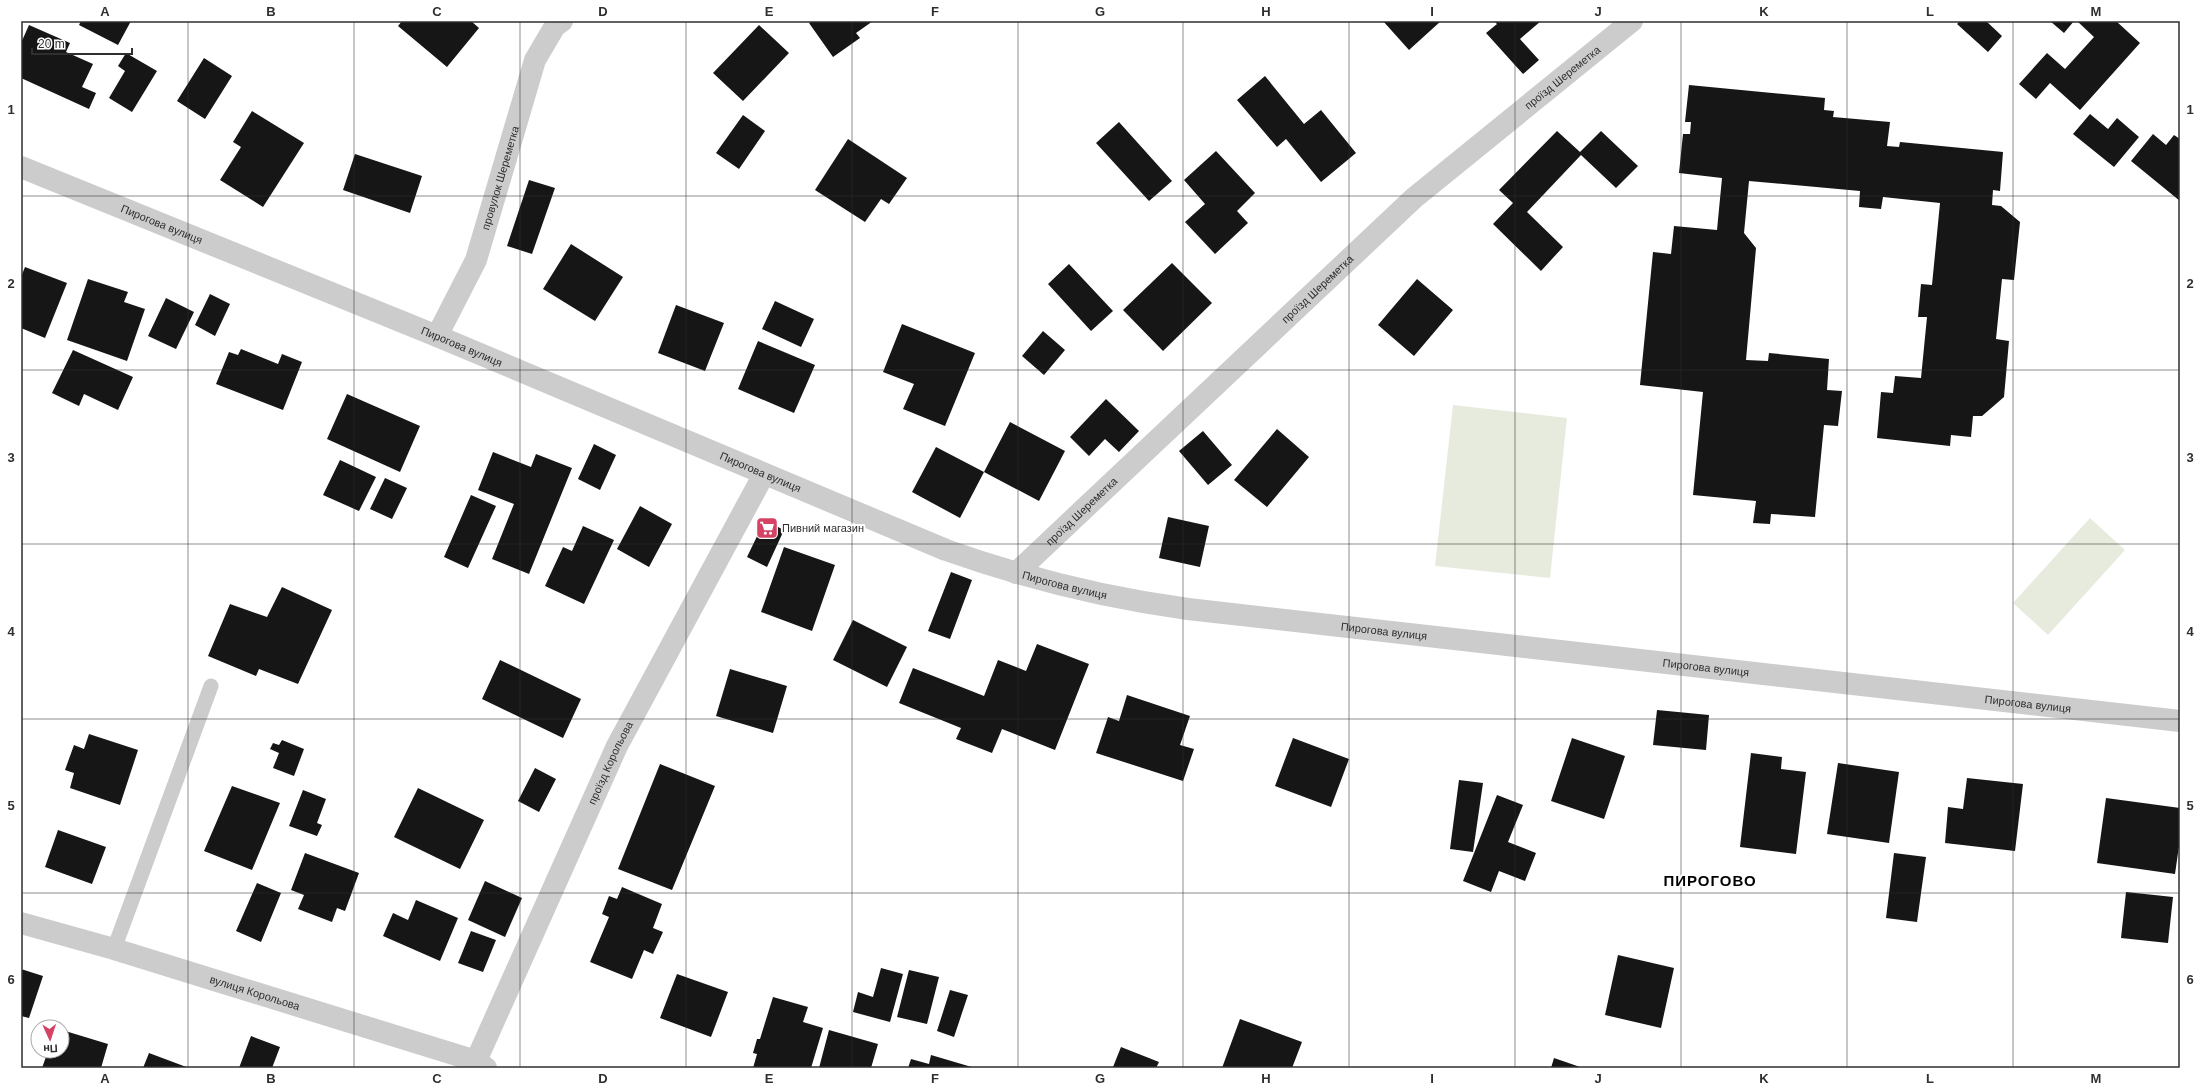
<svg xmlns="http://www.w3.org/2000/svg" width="2201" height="1089" font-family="Arial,sans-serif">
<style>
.green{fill:#e7ebde}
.building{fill:#161616}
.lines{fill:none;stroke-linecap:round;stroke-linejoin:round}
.lane{stroke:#ccc;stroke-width:15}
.street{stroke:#ccc;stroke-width:22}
.grid{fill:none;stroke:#2f2f2f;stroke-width:1;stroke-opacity:0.55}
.labels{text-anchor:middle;stroke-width:4;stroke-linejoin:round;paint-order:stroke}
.street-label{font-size:11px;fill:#2f2f2f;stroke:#fff}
.poi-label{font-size:11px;fill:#2f2f2f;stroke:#fff;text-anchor:start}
.district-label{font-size:15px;font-weight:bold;letter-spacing:1px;fill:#000;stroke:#fff}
.neatline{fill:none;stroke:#2f2f2f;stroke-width:1.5}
.grid-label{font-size:13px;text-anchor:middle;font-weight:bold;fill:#2f2f2f}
</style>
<rect width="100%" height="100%" fill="#fff"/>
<path class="green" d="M1453,405L1567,418L1550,578L1435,566Z
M2090,518L2125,550L2048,635L2013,603Z"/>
<path class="building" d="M81,21H131L118,45L79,25Z
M402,21H471L479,28L447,67L398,26Z
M812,21H873L856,33L860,38L833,57L809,23Z
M1383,21H1441L1409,50Z
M1494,21H1541L1520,39L1539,60L1523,74L1486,33L1497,24Z
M1960,21H1986L2002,36L1988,52L1957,24Z
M2050,21H2074L2064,33Z
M2077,21H2116L2140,43L2080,110L2050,83L2036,99L2019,84L2047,53L2065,69L2094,37Z
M29,25L70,43L66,52L93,64L82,87L96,93L89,109L21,78V43Z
M759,25L789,53L743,101L713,73Z
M126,53L157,71L132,112L109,98L125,71L118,66Z
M204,58L232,76L205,119L177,101Z
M1265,76L1304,124L1321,110L1356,153L1321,182L1286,139L1277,147L1237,100Z
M1689,85L1825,98L1824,110L1834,111L1833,117L1890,122L1887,146L1899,147L1900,142L2003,152L2000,191L1993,190L1992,205L2001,206L2020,222L2014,280L2002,279L1996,339L2009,341L2004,397L1982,416H1973L1971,437L1951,435L1950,446L1877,438L1881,392L1893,393L1895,376L1921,378L1927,317H1918L1921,284L1932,285L1940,203L1883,197L1881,209L1859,207L1860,191L1749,181L1744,233L1756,248L1746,360L1768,361L1769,353L1829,359L1827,390L1842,391L1838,426L1824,425L1815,517L1771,514L1770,524L1753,523L1756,501L1693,495L1703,392L1640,385L1653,252L1671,254L1674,226L1717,230L1722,178L1679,173L1683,134H1690L1691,122H1685Z
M252,111L304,143L263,207L220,180L241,147L233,142Z
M2090,114L2108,129L2117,118L2139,137L2114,167L2073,134Z
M743,115L765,131L739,169L716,153Z
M1119,122L1172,181L1149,201L1096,143Z
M1557,131L1580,152L1601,131L1638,166L1616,188L1581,155L1527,212L1563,247L1541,271L1493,224L1513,203L1499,190Z
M2153,134L2166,145L2174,135L2180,139V201L2131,161Z
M848,139L907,178L889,204L881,199L865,222L815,190Z
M1216,151L1255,193L1237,211L1248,223L1215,254L1185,222L1205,204L1184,180Z
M355,154L422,176L410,213L343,190Z
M529,180L555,188L532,254L507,246Z
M571,244L623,277L595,321L543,289Z
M1172,263L1212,303L1163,351L1123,310Z
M1069,264L1113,311L1091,331L1048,284Z
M25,267L67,283L45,338L21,328V277Z
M88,279L128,292L124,302L145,309L127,361L67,340Z
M1417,279L1453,310L1414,356L1378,325Z
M210,294L230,304L215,336L195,325Z
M166,298L194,312L176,349L148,336Z
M775,301L814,319L801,347L762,329Z
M676,305L724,323L705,371L658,353Z
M902,324L975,353L945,426L903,409L914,384L883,372Z
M1043,331L1065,350L1044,375L1022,356Z
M758,341L815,365L794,413L738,389Z
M241,349L278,364L282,354L302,362L283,410L216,384L229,352L238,355Z
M73,350L133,377L118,410L84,394L79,406L52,393Z
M347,394L420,426L400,472L327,439Z
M1106,399L1139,431L1119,452L1105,439L1089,456L1070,437Z
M1010,422L1065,451L1039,501L984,472Z
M1277,429L1309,457L1267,507L1234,480Z
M1203,431L1232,465L1208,485L1179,451Z
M594,444L616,455L600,490L578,479Z
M936,447L984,472L960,518L912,492Z
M493,452L531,467L536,454L572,468L529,574L492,559L514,504L478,490Z
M340,460L376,477L359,511L323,495Z
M385,478L407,488L392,519L370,509Z
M471,495L496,506L468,568L444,557Z
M640,506L672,524L649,567L617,549Z
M1168,517L1209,526L1200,567L1159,558Z
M770,523L784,530L767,567L747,557L762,526Z
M583,526L614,540L584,604L545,586L563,547L572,551Z
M784,547L835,565L812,631L761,612Z
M951,572L972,580L950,639L928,631Z
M282,587L332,610L298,684L259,669L256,676L208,656L230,604L267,617Z
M853,620L907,647L887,687L833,660Z
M1037,644L1089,664L1055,750L1002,729L992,753L956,739L961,728L899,703L913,668L984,696L998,660L1026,671Z
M500,660L581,699L563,738L482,699Z
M730,669L787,686L773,733L716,716Z
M1127,695L1190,716L1180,745L1194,749L1183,781L1096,753L1108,717L1119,721Z
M1657,710L1709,715L1706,750L1653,745Z
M89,734L138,750L120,805L70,788L74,773L65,770L74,745L84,749Z
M1293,738L1349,759L1331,807L1275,786Z
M1572,738L1625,756L1604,819L1551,801Z
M282,740L304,749L294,776L273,768L279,753L270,749L273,743L279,745Z
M1751,753L1782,757L1781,769L1806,772L1796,854L1740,847Z
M1838,763L1899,772L1889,843L1827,834Z
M660,764L715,786L672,890L618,869Z
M535,768L556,779L539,812L518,801Z
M1967,778L2023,784L2015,851L1945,843L1948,807L1963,809Z
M1459,780L1483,783L1473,852L1450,849Z
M232,786L280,803L252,870L204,851Z
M418,788L484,820L460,869L394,837Z
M303,790L326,799L317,823L322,825L317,836L289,826Z
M1497,795L1523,805L1508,842L1536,853L1525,881L1499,871L1491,892L1463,881Z
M2106,798L2180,808V839L2175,874L2097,863Z
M58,830L106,847L92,884L45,867Z
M305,853L359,873L345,911L337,908L332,922L298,909L304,895L291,890Z
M1894,853L1926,857L1917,922L1886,918Z
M485,881L522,898L505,937L468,920Z
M257,883L281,893L261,942L236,931Z
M622,887L662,904L653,928L663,932L653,954L644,950L632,979L590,962L609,917L602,914L609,896L617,899Z
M2126,892L2173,897L2168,943L2121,938Z
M416,900L458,918L440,961L383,936L393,913L408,920Z
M471,931L496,940L483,972L458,963Z
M1618,955L1674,968L1661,1028L1605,1015Z
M881,968L903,974L890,1022L853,1012L858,992L873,997Z
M21,969L43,976L29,1018L21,1016Z
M909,970L939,977L927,1024L897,1017Z
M677,974L728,992L711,1037L660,1018Z
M950,990L968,995L954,1037L937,1031Z
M773,997L808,1007L803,1022L823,1028L811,1068H753L757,1054L753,1053L757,1039H760Z
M1240,1019L1302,1042L1292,1068H1222Z
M62,1030L108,1044L101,1068H42L48,1051H62Z
M829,1030L878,1044L871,1068H819Z
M251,1036L280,1047L272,1068H239Z
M1121,1047L1159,1062L1156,1068L1113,1067Z
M149,1053L189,1068H143Z
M931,1055L975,1068H908L911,1059L929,1064Z
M1554,1058L1583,1068H1551Z"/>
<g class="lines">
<path class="lane" d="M114,949L211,686"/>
<g class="street">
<path id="s1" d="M21,167L437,336L946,550C1025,578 1105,598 1188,609L2180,721"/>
<path id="s2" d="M437,336L476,260L535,60L555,26L562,21"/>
<path id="s3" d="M1016,573L1414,198L1632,21"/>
<path id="s4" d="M21,923L114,949L476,1061L486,1068"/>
<path id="s5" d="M476,1061L617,746L764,474"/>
</g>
</g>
<path class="grid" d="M188,21V1068M354,21V1068M520,21V1068M686,21V1068M852,21V1068M1018,21V1068M1183,21V1068M1349,21V1068M1515,21V1068M1681,21V1068M1847,21V1068M2013,21V1068M21,196H2180M21,370H2180M21,544H2180M21,719H2180M21,893H2180"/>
<defs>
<g id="supermarket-square" transform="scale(1.15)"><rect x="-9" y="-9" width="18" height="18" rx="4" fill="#d54263" stroke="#fff"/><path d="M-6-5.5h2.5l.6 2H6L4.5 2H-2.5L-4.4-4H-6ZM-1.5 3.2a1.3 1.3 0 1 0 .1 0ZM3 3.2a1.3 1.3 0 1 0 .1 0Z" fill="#fff"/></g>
</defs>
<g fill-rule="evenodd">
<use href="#supermarket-square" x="767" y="528"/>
</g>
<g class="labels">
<g class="street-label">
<text dy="4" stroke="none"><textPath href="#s3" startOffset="738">проїзд Шереметка</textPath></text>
<text dy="4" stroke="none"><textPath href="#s2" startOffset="171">провулок Шереметка</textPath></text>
<text dy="4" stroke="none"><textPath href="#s1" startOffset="152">Пирогова вулиця</textPath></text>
<text dy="4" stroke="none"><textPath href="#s3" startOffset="414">проїзд Шереметка</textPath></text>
<text dy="4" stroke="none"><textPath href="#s1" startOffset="476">Пирогова вулиця</textPath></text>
<text dy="4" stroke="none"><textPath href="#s1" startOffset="800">Пирогова вулиця</textPath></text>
<text dy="4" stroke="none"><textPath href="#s3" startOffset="90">проїзд Шереметка</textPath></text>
<text dy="4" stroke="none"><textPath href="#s1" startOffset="1125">Пирогова вулиця</textPath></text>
<text dy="4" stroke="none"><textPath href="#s1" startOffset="1448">Пирогова вулиця</textPath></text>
<text dy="4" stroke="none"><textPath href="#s1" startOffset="1772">Пирогова вулиця</textPath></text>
<text dy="4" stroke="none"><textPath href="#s1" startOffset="2096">Пирогова вулиця</textPath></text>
<text dy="4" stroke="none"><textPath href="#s5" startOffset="327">проїзд Корольова</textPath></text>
<text dy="4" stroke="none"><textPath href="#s4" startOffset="244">вулиця Корольова</textPath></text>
</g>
<g class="poi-label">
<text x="782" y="532">Пивний магазин</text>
</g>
<g class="district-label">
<text x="1710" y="886">ПИРОГОВО</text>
</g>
</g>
<rect width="2201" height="1089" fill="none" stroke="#ffffff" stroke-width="44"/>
<g transform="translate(50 1039) rotate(177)"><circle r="19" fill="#ffffff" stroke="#acacac"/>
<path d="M0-3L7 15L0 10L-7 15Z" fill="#d54263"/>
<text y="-6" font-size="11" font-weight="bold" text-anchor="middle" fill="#2f2f2f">Пн</text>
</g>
<path d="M32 48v6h100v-6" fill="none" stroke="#2f2f2f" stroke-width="2"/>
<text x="38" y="48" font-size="12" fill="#2f2f2f" stroke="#ffffff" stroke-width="3" paint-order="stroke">20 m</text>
<rect x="22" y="22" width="2157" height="1045" class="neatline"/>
<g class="grid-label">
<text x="105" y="16">A</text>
<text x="271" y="16">B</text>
<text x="437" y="16">C</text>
<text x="603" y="16">D</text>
<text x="769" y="16">E</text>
<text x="935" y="16">F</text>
<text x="1100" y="16">G</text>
<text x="1266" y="16">H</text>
<text x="1432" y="16">I</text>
<text x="1598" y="16">J</text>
<text x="1764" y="16">K</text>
<text x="1930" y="16">L</text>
<text x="2096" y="16">M</text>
<text x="11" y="114">1</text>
<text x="2190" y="114">1</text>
<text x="11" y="288">2</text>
<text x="2190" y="288">2</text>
<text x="11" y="462">3</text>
<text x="2190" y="462">3</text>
<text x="11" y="636">4</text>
<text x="2190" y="636">4</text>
<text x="11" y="810">5</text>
<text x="2190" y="810">5</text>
<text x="11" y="984">6</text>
<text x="2190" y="984">6</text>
<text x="105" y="1083">A</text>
<text x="271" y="1083">B</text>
<text x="437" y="1083">C</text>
<text x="603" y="1083">D</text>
<text x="769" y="1083">E</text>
<text x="935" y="1083">F</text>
<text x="1100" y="1083">G</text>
<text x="1266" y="1083">H</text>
<text x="1432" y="1083">I</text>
<text x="1598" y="1083">J</text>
<text x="1764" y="1083">K</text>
<text x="1930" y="1083">L</text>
<text x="2096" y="1083">M</text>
</g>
</svg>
